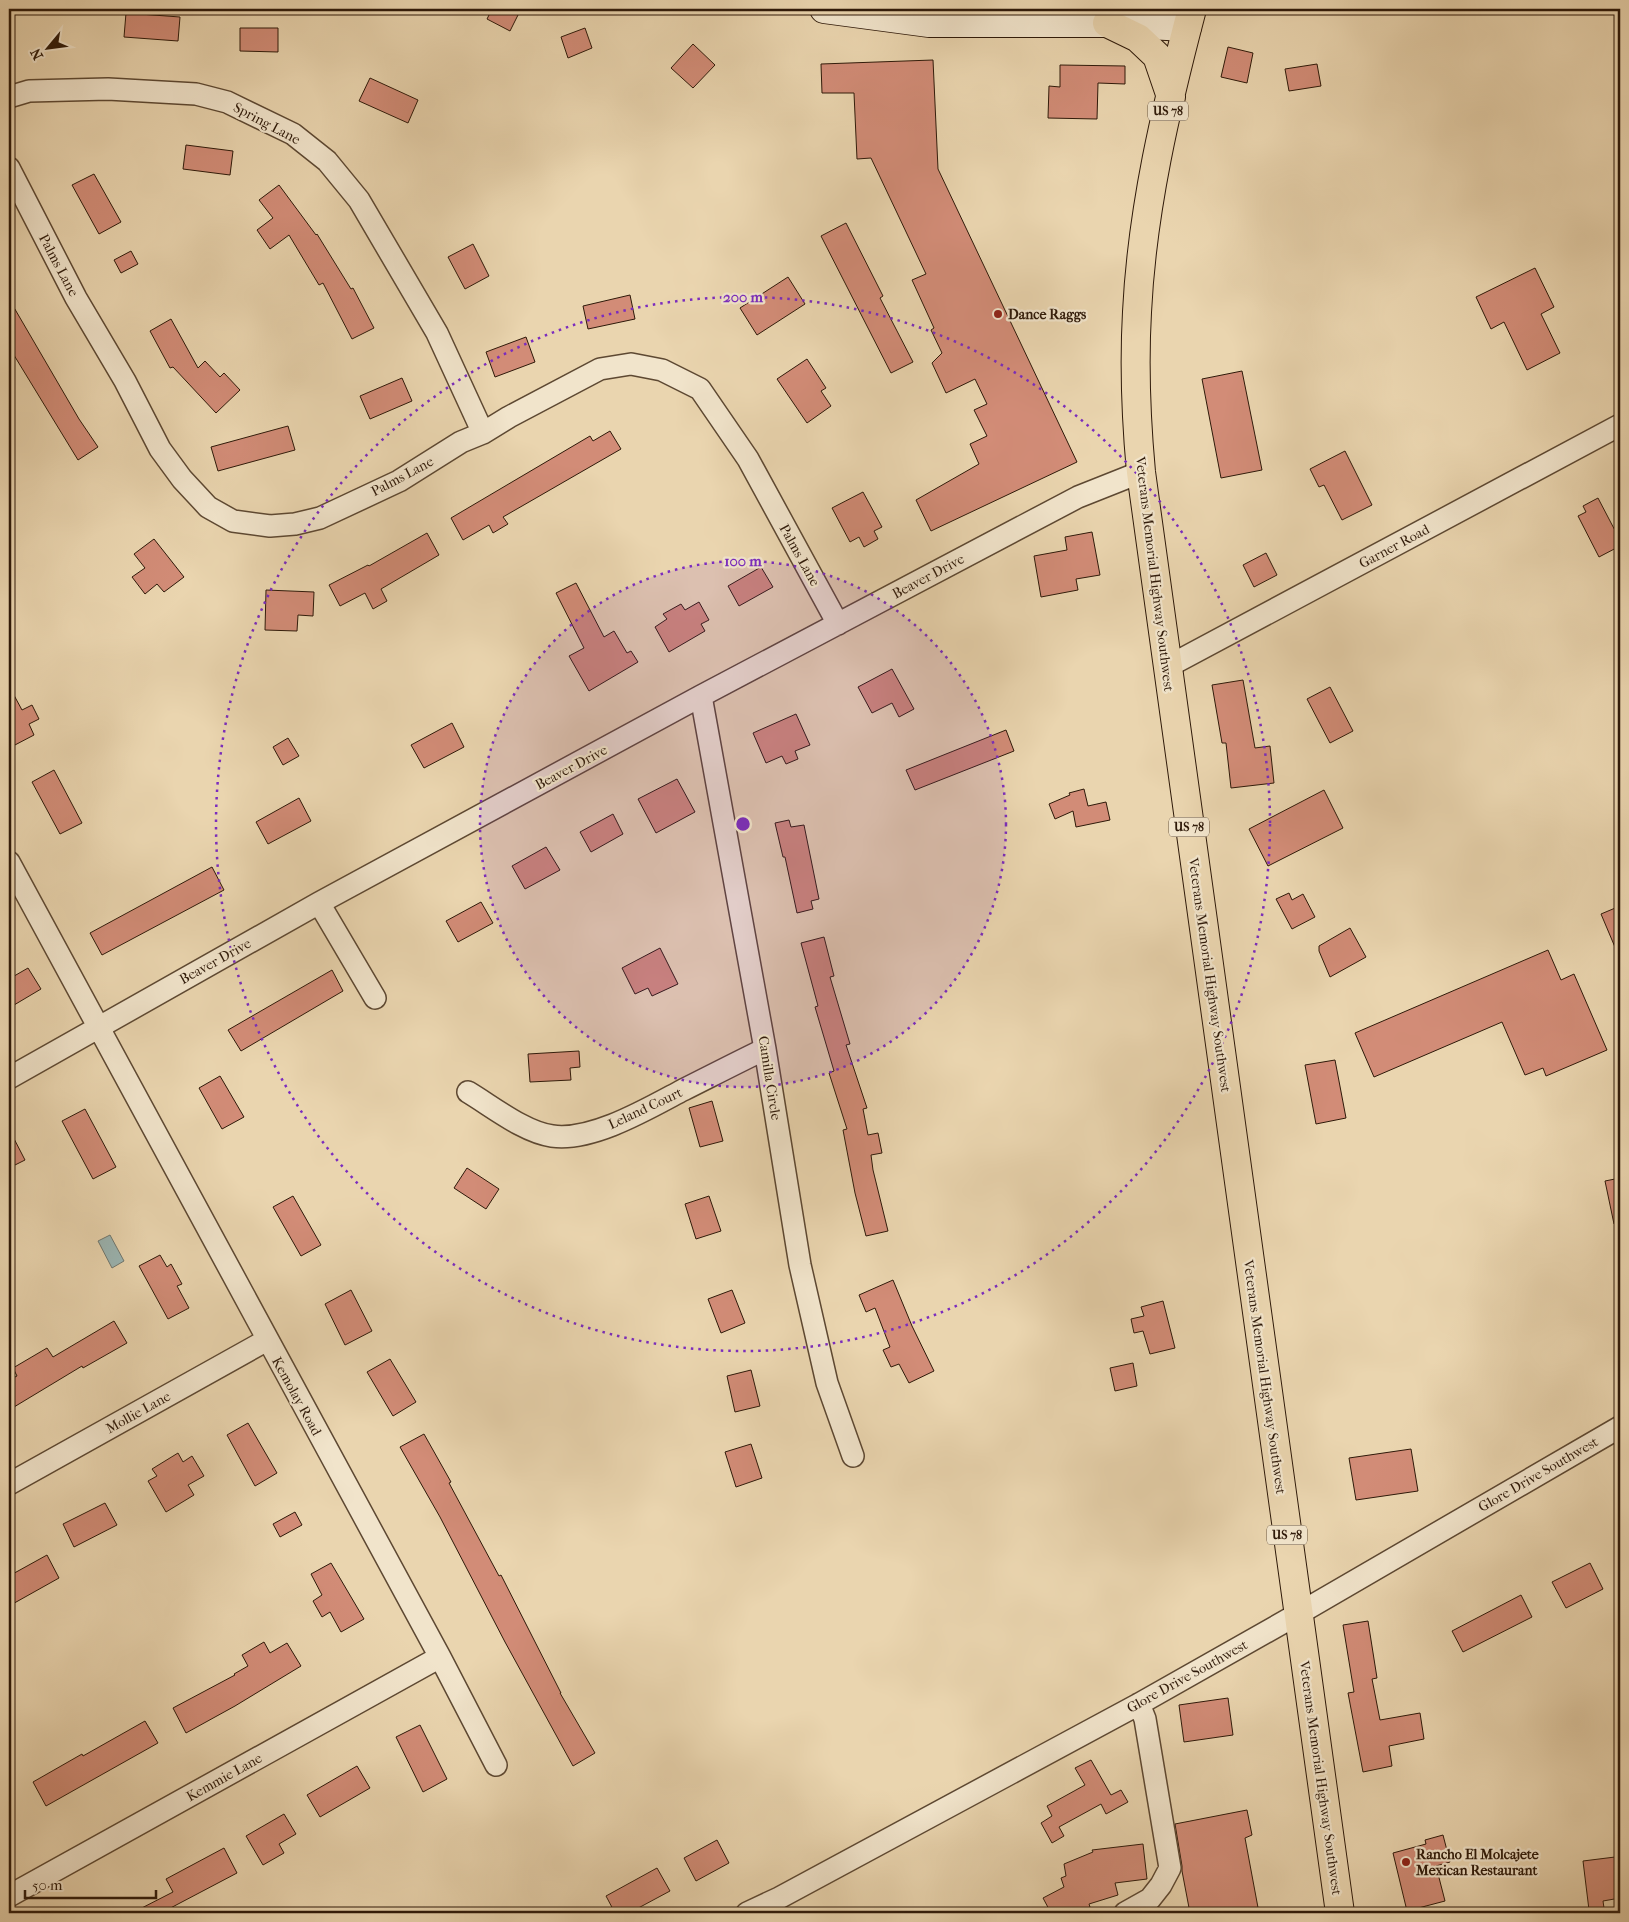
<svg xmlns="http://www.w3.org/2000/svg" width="1629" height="1922" font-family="'IM FELL French Canon',serif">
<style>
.water{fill:#9bb6b4;stroke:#6f7770}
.building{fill:#d28c77;stroke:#2e1909}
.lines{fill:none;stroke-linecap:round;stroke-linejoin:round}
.street-casing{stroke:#5d4832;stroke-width:24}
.secondary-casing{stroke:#2e1909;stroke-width:30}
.primary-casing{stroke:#2e1909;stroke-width:30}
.street{stroke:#f1e4cb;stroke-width:21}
.secondary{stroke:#f1e4cb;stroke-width:28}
.primary{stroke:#ead5af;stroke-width:28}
.ring{fill:none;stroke:#7b2cbf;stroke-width:2.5;stroke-dasharray:2.5 5}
.poi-dot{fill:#8f2418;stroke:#f1e4cb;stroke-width:2}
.labels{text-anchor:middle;stroke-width:4.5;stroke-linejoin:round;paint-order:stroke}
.shield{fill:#f1e4cb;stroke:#685643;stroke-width:1}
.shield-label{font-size:12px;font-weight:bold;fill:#2e1909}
.street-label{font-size:14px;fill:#2e1909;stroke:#f1e4cb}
.poi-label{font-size:14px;font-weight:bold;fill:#2e1909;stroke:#f1e4cb;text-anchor:start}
.centre{fill:#7b2cbf;stroke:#f1e4cb;stroke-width:2.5}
.ring-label{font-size:15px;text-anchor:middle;font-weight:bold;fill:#7b2cbf;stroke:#f1e4cb;stroke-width:4.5;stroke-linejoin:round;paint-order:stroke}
</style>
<rect width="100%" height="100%" fill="#ead5af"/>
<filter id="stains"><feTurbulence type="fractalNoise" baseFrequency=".004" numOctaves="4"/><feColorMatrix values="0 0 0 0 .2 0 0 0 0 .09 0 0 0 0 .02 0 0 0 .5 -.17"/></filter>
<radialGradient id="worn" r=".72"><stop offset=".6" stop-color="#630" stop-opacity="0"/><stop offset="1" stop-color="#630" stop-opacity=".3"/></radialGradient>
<path class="water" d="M110,1235L124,1261L112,1268L98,1241Z"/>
<path class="building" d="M492,9H521L510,31L487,19Z
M126,13L180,17L178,41L124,37Z
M240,28H278V52L240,51Z
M585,28L592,48L568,58L561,37Z
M693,44L715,65L693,88L671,68Z
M1228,47L1253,53L1247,83L1221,77Z
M933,60L938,169L1077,462L931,531L916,500L979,464L970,444L987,436L974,410L987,404L975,379L946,393L932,363L942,353L931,330L934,328L912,280L926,274L871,158L857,159L854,93H822L821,64Z
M1317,64L1321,86L1289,91L1285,69Z
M1060,65L1125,66V84L1098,83L1097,119L1048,118L1049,86L1060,87Z
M370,78L418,100L408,123L359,101Z
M186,145L233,151L230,175L183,169Z
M94,174L121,222L99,234L72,185Z
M279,185L316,235L317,234L351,289L353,288L374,328L352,339L323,283L319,285L289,235L270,249L257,230L273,218L259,200Z
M846,223L883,296L880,298L913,362L891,373L821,236Z
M473,244L489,276L465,289L448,257Z
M131,251L138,264L121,273L114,260Z
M1535,268L1554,307L1541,314L1560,353L1527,370L1504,322L1491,329L1476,297Z
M788,277L805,304L757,335L740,308Z
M630,295L635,319L588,329L583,306Z
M9,299L79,419L98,447L78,460L9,347Z
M171,319L198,368L205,361L220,377L224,373L240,390L216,413L173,367L170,368L150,331Z
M526,337L535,362L495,377L486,352Z
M807,359L826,388L821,391L831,406L807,423L777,379Z
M1242,371L1262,470L1221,478L1202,379Z
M402,378L412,401L370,419L360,396Z
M288,426L295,450L218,471L211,447Z
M610,431L621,449L503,517L508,524L493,533L489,525L463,540L451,518L590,436L593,441Z
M1345,451L1372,505L1342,520L1324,485L1319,487L1310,469Z
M863,492L882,527L874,531L878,539L864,547L859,537L850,542L832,508Z
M1598,498L1620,540V546L1599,557L1578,516L1586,512L1583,506Z
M1092,532L1100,575L1076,579L1078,590L1041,597L1034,556L1067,550L1065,537Z
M427,533L439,555L381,589L387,601L373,609L365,593L340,606L329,585L368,565L369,566Z
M154,539L184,577L164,592L157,584L145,594L132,577L145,568L134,554Z
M1266,553L1277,575L1254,587L1243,565Z
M761,567L773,587L739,606L728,586Z
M576,583L604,637L614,631L627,653L631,651L638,662L589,691L569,656L584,648L556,593Z
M266,590L314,592L313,616L298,615L297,631L265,630Z
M699,602L709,620L701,624L705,631L669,652L655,627L667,619L663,614L681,604L685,610Z
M892,669L914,709L899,717L892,703L872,713L858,687Z
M1243,680L1255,748L1270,746L1274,783L1231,788L1226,743H1222L1212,685Z
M9,686L22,710L32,705L39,719L29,724L34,735L13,746L9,739Z
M1330,687L1353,731L1330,743L1307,699Z
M796,714L810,745L795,751L798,759L786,764L782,756L766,763L753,733Z
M452,723L464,747L424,768L411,745Z
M1006,730L1014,751L915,790L906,770Z
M288,738L299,756L283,765L273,747Z
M54,770L82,823L60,834L32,782Z
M677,779L695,812L656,833L638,799Z
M1084,789L1088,806L1106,802L1110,820L1076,827L1073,811L1055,819L1049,804L1070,795L1069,793Z
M1324,790L1343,828L1268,866L1249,829Z
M299,798L311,821L268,844L256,822Z
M613,814L623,834L591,852L580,832Z
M789,820L791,827L804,825L819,899L811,901L813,909L797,913L785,857H783L775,823Z
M546,847L560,870L525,889L512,866Z
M212,867L224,890L102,955L90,933Z
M1289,893L1292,900L1303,894L1315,917L1292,929L1276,899Z
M481,902L493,923L458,942L446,921Z
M1620,906V959L1601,914Z
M1350,928L1366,957L1330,977L1319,951V946Z
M824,937L834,976L830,977L850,1044L846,1045L867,1108L863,1109L868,1135L878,1133L882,1153L871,1155L873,1170L888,1231L866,1236L855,1193L843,1130L847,1129L829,1073L834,1071L815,1007L818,1006L801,943Z
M660,948L678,984L652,996L648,988L635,994L622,968Z
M1548,950L1561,980L1574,974L1607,1050L1546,1076L1543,1068L1525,1075L1502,1022L1374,1077L1355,1033Z
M28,968L41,989L9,1008V979Z
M332,970L343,991L241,1051L228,1030Z
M579,1051L580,1067L570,1068L571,1080L530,1082L528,1054Z
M1335,1060L1346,1118L1316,1124L1305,1065Z
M220,1076L244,1117L222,1129L199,1088Z
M712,1101L723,1141L700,1147L689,1108Z
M85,1109L116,1167L93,1179L62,1121Z
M9,1129L25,1160L9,1168Z
M467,1168L499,1189L486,1209L454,1188Z
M1620,1178V1224H1614L1605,1181Z
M293,1196L321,1245L301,1256L273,1207Z
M709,1196L721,1231L696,1239L685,1204Z
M160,1255L167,1267L171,1264L182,1284L177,1286L189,1308L168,1319L139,1266Z
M893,1280L912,1326L934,1371L909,1383L899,1364L891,1367L883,1350L890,1347L875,1308L866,1312L859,1295Z
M351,1290L372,1331L345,1345L325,1304Z
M732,1290L745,1323L721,1333L708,1299Z
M1163,1301L1175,1348L1150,1354L1143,1331L1134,1333L1131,1319L1144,1316L1141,1307Z
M114,1321L127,1343L83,1368L82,1366L14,1407L9,1398V1380L17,1376L13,1368L47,1348L53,1357Z
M390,1359L416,1402L393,1416L367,1372Z
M1133,1363L1137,1386L1115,1391L1110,1368Z
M751,1370L760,1406L735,1412L727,1376Z
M248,1423L277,1473L255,1486L227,1435Z
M424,1434L451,1482L449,1483L499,1576L501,1575L561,1693H560L595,1753L573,1766L505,1642L440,1517L400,1447Z
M751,1444L762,1478L736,1487L725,1452Z
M1411,1449L1418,1491L1356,1500L1349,1458Z
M178,1453L183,1462L192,1456L204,1476L188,1485L194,1495L166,1512L148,1481L157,1476L152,1469Z
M105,1503L117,1525L74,1547L63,1524Z
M295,1512L302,1525L280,1537L273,1524Z
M47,1555L59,1578L9,1606V1576Z
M331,1563L364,1619L341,1632L330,1612L322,1617L313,1601L322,1595L311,1574Z
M1590,1563L1603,1589L1566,1608L1552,1582Z
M1521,1595L1532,1617L1463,1652L1452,1631Z
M1368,1621L1377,1678L1372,1679L1380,1720L1420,1713L1424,1739L1389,1746L1392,1766L1363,1772L1348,1693L1354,1692L1343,1625Z
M264,1642L270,1653L287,1643L301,1666L235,1706L186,1733L173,1708L235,1675L234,1674L248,1666L242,1655Z
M1228,1698L1233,1735L1184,1742L1179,1705Z
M145,1721L158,1743L46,1806L33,1782L82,1754L83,1756Z
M420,1725L447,1779L423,1792L396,1737Z
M1091,1760L1111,1795L1121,1790L1128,1802L1106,1814L1101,1804L1059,1827L1064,1836L1052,1843L1041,1823L1052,1816L1047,1806L1085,1785L1075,1768Z
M357,1766L370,1788L320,1817L307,1795Z
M1247,1810L1252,1835L1245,1838L1259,1913H1190L1182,1871V1866L1175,1824Z
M284,1814L296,1834L279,1844L284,1853L263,1865L246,1836Z
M1443,1835L1450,1862L1436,1866L1445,1901L1407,1911L1393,1853L1426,1844L1425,1840Z
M717,1840L729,1863L696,1881L684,1858Z
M1143,1844L1147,1879L1115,1883L1118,1895L1089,1904L1090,1907L1075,1913H1051L1043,1898L1064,1887L1061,1878L1066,1876L1064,1864L1093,1852L1092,1850Z
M224,1848L237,1873L161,1913H132L173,1892L166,1879Z
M1615,1857L1620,1898L1603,1901L1604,1908L1589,1910L1583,1861Z
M657,1868L670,1891L629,1913H615L606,1896Z"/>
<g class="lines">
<g class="street-casing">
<path id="street" d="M9,97L29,91L108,89L196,94L227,102L293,134L327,161L359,200L437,333L483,433
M9,168L76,298L125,381L160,449L182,479L208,507L233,521L270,526L295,524L320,518L399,481L461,442L483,433L509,417L600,369L631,364L662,370L700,389L748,459L838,624
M1167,667L1620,425
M701,696L765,1049L800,1265L827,1383L853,1456
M9,862L440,1657L496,1765
M319,903L375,998
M9,1078L319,903L701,696L1078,497L1141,472
M468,1092C493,1107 524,1132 552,1136C592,1142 649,1108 683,1090C711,1076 738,1062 765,1049
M9,1484L267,1340
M9,1896L440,1657
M747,1913L779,1898L1139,1704L1298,1614L1620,1427
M1125,1913L1150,1899L1161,1885L1170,1868L1145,1719L1139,1704"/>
</g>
<g class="secondary-casing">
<path id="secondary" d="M824,9L929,23H1107L1187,27"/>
</g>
<g class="primary-casing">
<path id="primary" d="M1192,9C1166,108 1142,209 1137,312C1134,365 1136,418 1141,472L1340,1913
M1107,23L1138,38L1157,56L1171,97"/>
</g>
<use href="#street" class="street"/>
<use href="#secondary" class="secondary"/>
<use href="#primary" class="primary"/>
</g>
<circle cx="743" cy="824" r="263" fill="#7b2cbf" fill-opacity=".12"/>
<g class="ring">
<circle cx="743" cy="824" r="263"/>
<circle cx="743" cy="824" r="527"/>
</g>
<g class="poi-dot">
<circle cx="998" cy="314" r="5"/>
<circle cx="1406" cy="1862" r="5"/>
</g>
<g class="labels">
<g class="shield">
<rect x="1148" y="101.5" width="40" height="19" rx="4"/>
<rect x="1169" y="817.5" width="40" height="19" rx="4"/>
<rect x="1267" y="1525.5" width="40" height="19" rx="4"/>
</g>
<g class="shield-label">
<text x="1168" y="115">US 78</text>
<text x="1189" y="831">US 78</text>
<text x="1287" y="1539">US 78</text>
</g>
<g class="street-label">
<text transform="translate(267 123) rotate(28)" y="5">Spring Lane</text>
<text transform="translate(59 265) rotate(62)" y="5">Palms Lane</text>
<text transform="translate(402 476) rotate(-28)" y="5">Palms Lane</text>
<text transform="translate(1394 546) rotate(-28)" y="5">Garner Road</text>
<text transform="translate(800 555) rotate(61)" y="5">Palms Lane</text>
<text transform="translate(1155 574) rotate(83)" y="5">Veterans Memorial Highway Southwest</text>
<text transform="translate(928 576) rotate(-28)" y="5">Beaver Drive</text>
<text transform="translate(571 767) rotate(-28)" y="5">Beaver Drive</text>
<text transform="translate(215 961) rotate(-29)" y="5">Beaver Drive</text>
<text transform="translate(1210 975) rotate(82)" y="5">Veterans Memorial Highway Southwest</text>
<text transform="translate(770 1078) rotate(81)" y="5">Camilla Circle</text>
<text transform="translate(645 1108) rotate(-25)" y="5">Leland Court</text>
<text transform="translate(1265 1377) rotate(82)" y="5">Veterans Memorial Highway Southwest</text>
<text transform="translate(297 1396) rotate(61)" y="5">Kemolay Road</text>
<text transform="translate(138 1412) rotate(-29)" y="5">Mollie Lane</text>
<text transform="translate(1538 1474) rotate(-30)" y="5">Glore Drive Southwest</text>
<text transform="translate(1187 1676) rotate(-29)" y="5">Glore Drive Southwest</text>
<text transform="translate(224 1777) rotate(-29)" y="5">Kemmie Lane</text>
<text transform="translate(1321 1778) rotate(82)" y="5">Veterans Memorial Highway Southwest</text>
</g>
<g class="poi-label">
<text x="1008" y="319">Dance Raggs</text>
<text x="1416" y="1859">Rancho El Molcajete<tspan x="1416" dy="16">Mexican Restaurant</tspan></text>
</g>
</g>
<circle cx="743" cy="824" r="8" class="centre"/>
<g class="ring-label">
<text x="743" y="302">200 m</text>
<text x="743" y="566">100 m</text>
</g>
<rect width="1629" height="1922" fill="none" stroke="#ead5af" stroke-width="30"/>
<rect x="10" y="10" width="1609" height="1902" fill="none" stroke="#2e1909" stroke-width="2.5"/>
<rect x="15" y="15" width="1599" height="1892" fill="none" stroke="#2e1909"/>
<g transform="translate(48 48) rotate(241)" stroke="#f1e4cb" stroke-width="4" paint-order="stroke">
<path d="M0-4L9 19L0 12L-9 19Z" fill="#2e1909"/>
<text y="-8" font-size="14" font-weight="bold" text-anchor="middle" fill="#2e1909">N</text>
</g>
<path d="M25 1890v8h131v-8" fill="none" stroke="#2e1909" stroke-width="2.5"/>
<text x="32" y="1890" font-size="15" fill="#2e1909" stroke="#f1e4cb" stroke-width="4" paint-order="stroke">50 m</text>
<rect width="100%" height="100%" filter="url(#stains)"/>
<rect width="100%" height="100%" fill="url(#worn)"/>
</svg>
